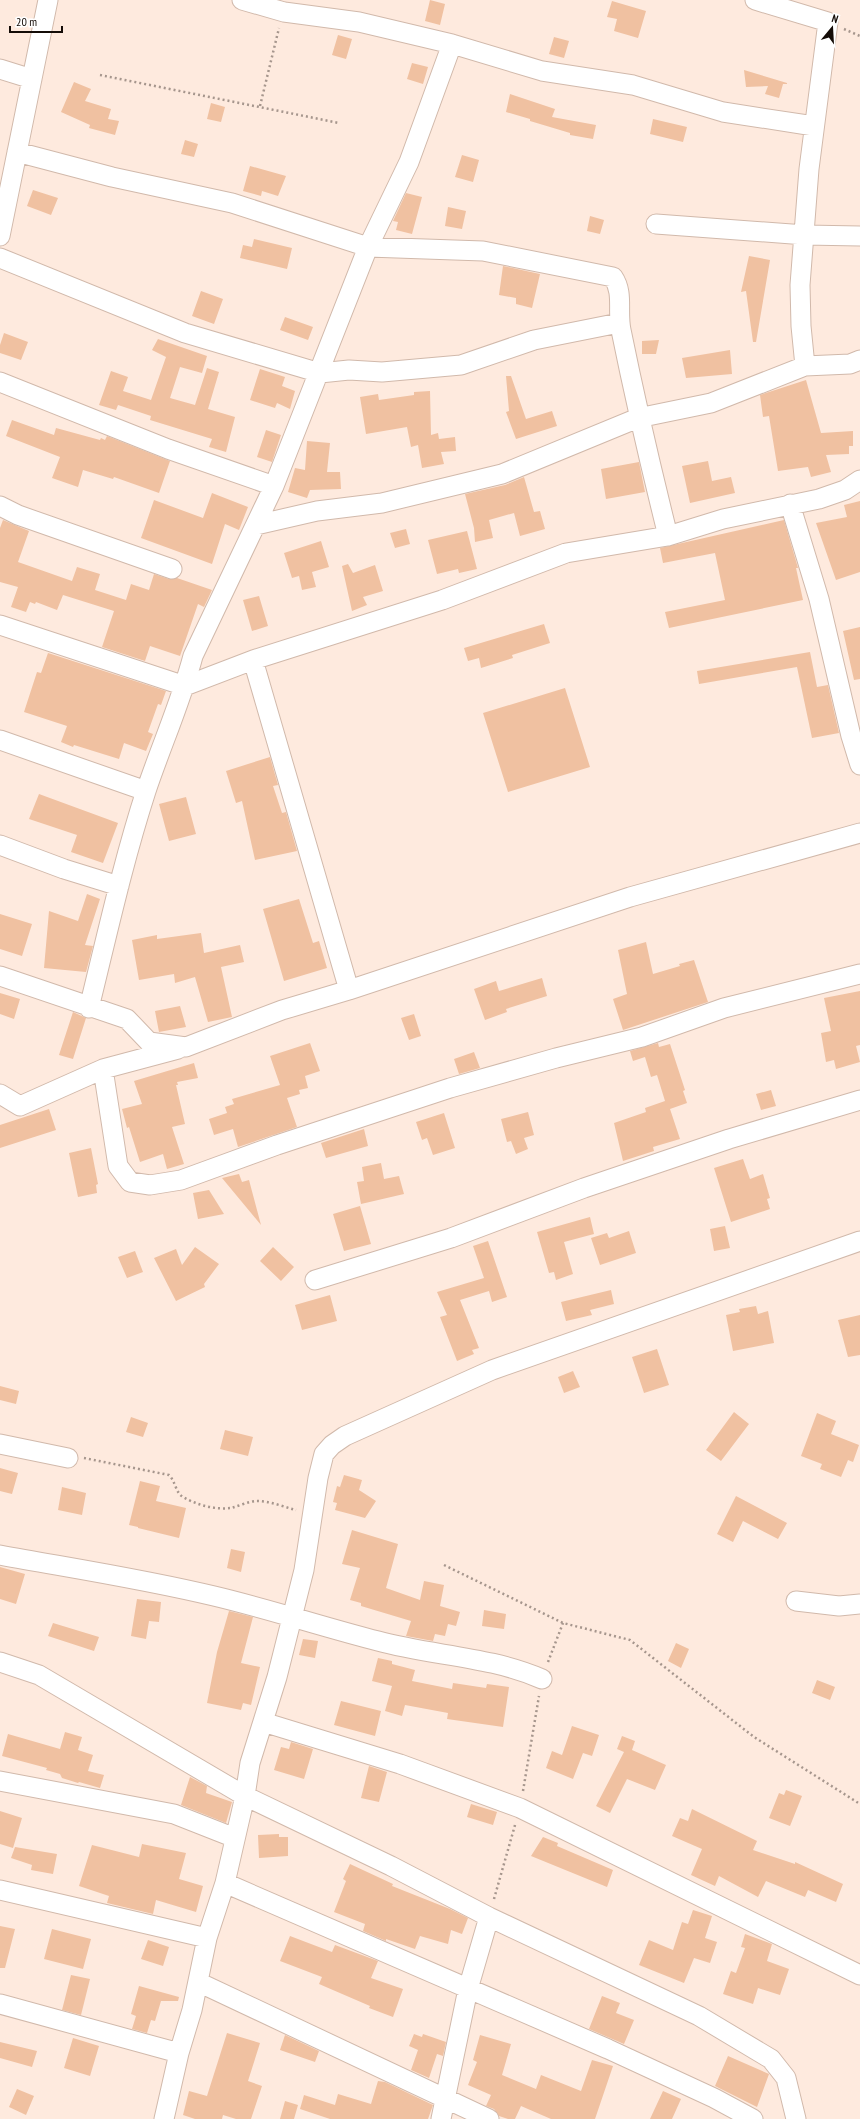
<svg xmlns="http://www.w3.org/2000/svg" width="860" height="2119" font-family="'PT Sans Narrow',sans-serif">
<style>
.building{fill:#f0c1a1}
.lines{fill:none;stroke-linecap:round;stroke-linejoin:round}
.minor-casing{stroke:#d1b9ab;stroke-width:21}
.path{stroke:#a6968d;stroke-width:2.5;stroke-dasharray:2 3;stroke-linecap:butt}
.minor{stroke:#fff;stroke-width:19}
</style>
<rect width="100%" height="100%" fill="#feeade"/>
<path class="building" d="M430,0L445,4L440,25L425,21Z
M612,1L646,11L638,38L614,31L617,19L607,17Z
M338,35L352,39L346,59L332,55Z
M554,37L569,41L564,58L549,54Z
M412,63L428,67L423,84L407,79Z
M744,70L787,83V84H783L779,98L765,94L768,86L746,87Z
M74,82L91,89L85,101L111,109L108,119L119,121L115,135L89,128L90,125L61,112Z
M510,94L555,109L552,117L596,125L593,139L570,135V133L530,121V119L506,112Z
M211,103L225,107L221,122L207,119Z
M653,119L687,127L683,142L650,134Z
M185,140L198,144L194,157L181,154Z
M462,155L479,160L473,182L455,177Z
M250,166L286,176L278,196L262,191L261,196L243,191Z
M33,190L58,198L51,215L27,206Z
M406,193L422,197L412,234L396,230L398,222L393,221Z
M448,207L466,211L462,229L445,226Z
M590,216L604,220L600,234L587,231Z
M254,239L292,248L287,269L240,258L243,245L252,247Z
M749,256L770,260L756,342H753L746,291L741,292Z
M503,266L540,274L532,308L516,304V298L499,295Z
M201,291L223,299L214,324L192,316Z
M285,317L313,327L308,340L280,330Z
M4,333L28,342L21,360L0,353V345Z
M158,339L207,356L202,373L180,367L170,398L195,405L207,368L219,372L208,409L235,417L226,452L209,447L212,439L150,420L151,416L118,405L116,410L99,405L111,371L128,377L123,391L151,400L166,357L152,350Z
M659,340L656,354H642V341Z
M730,350L732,374L686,378L682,358Z
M260,369L285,377L282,386L295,391L290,409L277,403L275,408L250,400Z
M506,376H511L526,419L552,411L557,426L516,439L506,412L509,411Z
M806,380L821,433L853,431V446H849V454L826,455L831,472L811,477L808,467L778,471L769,416L763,417L760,395Z
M430,391L431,435L438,433L439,439L455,437L456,451L441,452L444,464L422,468L418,445L411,447L407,427L366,434L360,397L378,394L379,400L414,395V392Z
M12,420L54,435L56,428L100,440L101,438L105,440L107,436L170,461L159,493L114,477L113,479L83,470L78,487L52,478L60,457L6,436Z
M266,430L281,435L272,462L257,457Z
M307,441L330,443L327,472H340L341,489L310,490L307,498L288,492L295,468L305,470Z
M708,461L712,481L731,477L735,493L690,503L682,466Z
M639,462L645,492L606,499L601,469Z
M524,477L534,512L540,511L545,529L520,536L514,513L489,520L493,538L475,542L474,528L465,494L505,485Z
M212,493L248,507L239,530L225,524L212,564L141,538L154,500L203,518Z
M860,501V572L836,580L816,523L847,517L844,505Z
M3,520L29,531L18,562L72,581L77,567L100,574L95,590L126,600L131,584L149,590L154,574L169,579L177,578L212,590L204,607L198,604L180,656L150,646L145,661L102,647L114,611L63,595L57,610L36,602L35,604L30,602L26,612L11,607L18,587L0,582V528Z
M784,520L798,568H796L803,600L669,628L665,612L725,600L715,553L663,563L660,548Z
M406,529L410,544L395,548L390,533Z
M467,531L477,569L459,573L458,569L437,574L428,540Z
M321,541L329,567L312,572L316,587L302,590L299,576L292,578L284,553Z
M348,564L353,573L375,565L383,591L363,597L367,605L352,611L342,566Z
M259,596L268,626L252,631L243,600Z
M544,624L550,643L512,655L513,658L481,668L479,658L468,661L464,648Z
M860,627V679L854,680L843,631Z
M810,652L817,687L828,685L839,733L812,738L797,667L699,684L697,671Z
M48,653L166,691L161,705L158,704L148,732L153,734L146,751L124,743L119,759L74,745L73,747L61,742L67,726L24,712L37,672L41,673Z
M565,688L590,767L508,792L483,713Z
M270,757L278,785L273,786L282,813L286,812L297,851L255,860L242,801L236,803L226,771Z
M39,794L118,823L103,863L71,852L77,835L29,819Z
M186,797L196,834L169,841L159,804Z
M87,894L100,899L85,945L93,946L86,972L44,968L49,911L78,921Z
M299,899L313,943L319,941L327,968L284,981L263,909Z
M0,914L32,924L22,956L0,949Z
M201,933L204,953L240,945L244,962L221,967L232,1017L208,1022L195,977L175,983L174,974L139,980L132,940L157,935V939Z
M646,942L653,974L680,966L679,964L694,960L708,1002L623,1030L613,999L627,994L618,950Z
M542,978L547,996L506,1009L507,1012L485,1020L474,989L496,981L499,991Z
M860,991V1045L856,1046L860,1062L836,1069L834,1060L826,1062L821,1033L831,1031L824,998Z
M0,993L20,999L14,1019L0,1014Z
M180,1006L186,1027L159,1032L155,1011Z
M73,1012L86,1018L73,1059L59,1055Z
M414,1014L421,1036L409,1040L401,1018Z
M310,1043L320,1071L305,1076L308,1088L299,1090L300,1094L287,1098L297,1127L238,1147L233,1129L214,1135L209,1119L227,1113L225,1107L234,1104L232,1099L280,1085L270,1056Z
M658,1043L659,1047L670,1044L685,1090L683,1091L687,1103L670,1109L680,1139L653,1147L654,1151L623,1161L614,1123L646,1112L645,1108L665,1101L657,1075L651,1077L645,1057L633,1061L630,1051Z
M474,1052L480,1068L459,1074L454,1059Z
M194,1063L198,1078L177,1082L178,1085H176L185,1124L172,1127L184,1164L167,1169L163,1154L140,1162L129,1127L127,1128L122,1109L142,1104L134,1081Z
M771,1090L776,1106L761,1110L756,1094Z
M49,1109L56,1130L0,1148V1125Z
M528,1112L534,1135L524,1138L528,1149L516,1154L511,1141L507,1142L501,1119Z
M444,1113L455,1148L433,1155L427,1138L422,1140L416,1122Z
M364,1129L368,1146L326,1158L321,1143Z
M91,1148L98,1184L96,1185L97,1193L78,1197L69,1153Z
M743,1159L750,1179L763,1174L770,1198L767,1199L770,1209L731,1222L714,1168Z
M381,1163L384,1179L399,1176L404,1194L361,1204L357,1182L364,1181L362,1167Z
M239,1174L242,1182L249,1180L261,1225L222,1178Z
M209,1190L224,1214L198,1219L193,1193Z
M360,1206L371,1244L344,1251L333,1214Z
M590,1217L594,1234L564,1242L573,1274L556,1280L554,1272L549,1273L537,1232Z
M725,1226L730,1248L714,1251L710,1229Z
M629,1231L636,1253L600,1265L591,1238L607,1233L609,1238Z
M488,1241L507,1297L492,1302L489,1291L460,1300L479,1348L472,1350L474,1354L457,1361L440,1317L447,1315L437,1292L484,1278L473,1246Z
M195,1247L219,1264L204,1284L205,1287L176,1301L154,1258L176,1249L182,1265Z
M273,1247L294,1267L281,1281L260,1261Z
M135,1251L143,1272L127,1278L118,1257Z
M611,1290L614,1304L590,1310L592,1315L566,1321L561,1302Z
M330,1295L337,1321L302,1330L295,1305Z
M756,1306L758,1314L768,1311L774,1343L733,1351L726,1315L740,1312L739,1309Z
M860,1315V1355L848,1357L838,1320Z
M657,1349L669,1385L644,1393L632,1357Z
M573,1371L580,1387L564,1393L558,1377Z
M0,1386L19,1391L16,1404L0,1400Z
M734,1412L749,1424L721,1461L706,1450Z
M817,1413L836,1421L831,1434L859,1445L853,1462L848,1460L841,1477L820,1469L822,1464L801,1456Z
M131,1417L148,1423L143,1437L126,1432Z
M225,1430L253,1437L248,1456L220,1449Z
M0,1468L18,1473L12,1494L0,1491Z
M344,1475L362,1480L359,1490L376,1501L365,1518L335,1510L337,1503L333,1502L337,1486L340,1487Z
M140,1481L160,1486L156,1501L186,1508L179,1538L138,1528V1527L129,1525Z
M62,1487L86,1493L82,1515L58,1510Z
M736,1496L787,1523L778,1539L743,1521L733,1542L717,1534Z
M352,1530L398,1544L386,1588L420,1600L424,1581L444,1585L440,1606L460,1612L456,1626L448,1624L445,1636L435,1634L433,1641L406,1636L411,1621L361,1606V1603L350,1600L360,1568L342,1564Z
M231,1549L245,1552L241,1572L227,1568Z
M0,1567L25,1574L16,1604L0,1599Z
M137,1599L161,1602L159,1622L149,1621L146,1639L131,1636Z
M484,1610L506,1614L504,1629L482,1626Z
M229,1611L253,1617L241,1663L260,1667L251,1705L243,1703L241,1710L207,1703L217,1652Z
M53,1623L99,1637L94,1651L48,1636Z
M303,1639L318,1641L315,1658L299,1655Z
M676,1643L689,1649L681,1668L668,1661Z
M378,1658L392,1661V1664L415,1670L412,1681L452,1689L453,1683L486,1688L487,1684L509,1687L503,1727L447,1719L448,1713L405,1705L402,1716L385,1711L392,1686L372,1681Z
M817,1680L835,1687L830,1700L812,1693Z
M341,1701L381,1711L375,1736L334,1725Z
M572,1726L599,1735L592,1756L583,1753L573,1779L546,1768L552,1751L562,1755Z
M65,1732L82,1737L78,1750L93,1755L88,1771L104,1775L100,1788L79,1782L78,1783L62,1778L60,1774L46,1770L47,1768L2,1756L8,1734L60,1749Z
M622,1736L635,1741L632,1750L666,1765L655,1790L627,1779L610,1813L596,1806L624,1752L617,1749Z
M291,1742L313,1749L304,1779L274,1770L281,1747L289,1749Z
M369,1766L387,1772L379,1802L361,1798Z
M190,1777L207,1786L206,1793L232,1802L226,1823L181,1805Z
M786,1790L802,1796L790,1826L769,1818L779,1793L784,1795Z
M471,1804L497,1812L493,1825L467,1817Z
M692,1809L757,1841L753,1850L795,1864V1862L843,1884L836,1902L808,1890L805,1897L766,1881L758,1897L719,1876L715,1886L691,1875L702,1849L672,1836L680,1818L688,1821Z
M0,1811L22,1818L13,1848L0,1844Z
M279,1834V1837H288V1856L259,1858L258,1835Z
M543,1837L558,1843L557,1846L613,1870L607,1887L531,1856Z
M142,1844L186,1853L179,1879L203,1886L196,1912L156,1900L153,1914L107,1903L109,1896L79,1886L92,1845L139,1857Z
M15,1847L57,1854L53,1874L31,1870L32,1865L11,1858Z
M350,1864L393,1884L392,1886L450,1909L468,1918L462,1934L451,1930L448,1944L420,1936L415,1949L386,1939V1941L363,1931L365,1924L334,1912L346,1881L343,1879Z
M693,1910L712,1916L705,1938L717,1942L710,1963L694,1958L684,1983L639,1965L649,1940L673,1950L682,1922L688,1924Z
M0,1926L15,1929L5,1968H0Z
M52,1929L91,1939L83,1969L44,1959Z
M745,1934L772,1944L767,1961L789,1969L780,1995L758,1988L753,2004L723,1994L731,1971L736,1973L745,1948L741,1947Z
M290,1936L332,1952L335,1945L378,1961L371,1978L403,1989L393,2017L369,2008L370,2006L319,1984L322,1977L280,1961Z
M148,1940L169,1947L163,1966L141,1959Z
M71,1975L90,1979L81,2015L62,2010Z
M139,1986L179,1997L178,2001H161L155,2021L151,2020L147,2033L132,2029L136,2016L131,2014Z
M602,1996L620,2003L616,2013L634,2020L624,2044L589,2029Z
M227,2033L260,2043L248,2081L262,2086L251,2119H236L223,2115L222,2119H195L183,2115L189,2091L207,2096Z
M414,2034L422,2037L423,2034L446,2042L443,2056L437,2054L429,2078L411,2070L418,2050L409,2046Z
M285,2035L319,2051L315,2062L280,2050Z
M480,2035L511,2044L502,2075L536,2089L541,2075L581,2091L592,2060L613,2066L595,2119H551L521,2106L515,2119H508L499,2116L494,2109L486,2106L491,2095L468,2085L477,2062L473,2060Z
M73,2038L99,2046L90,2076L64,2068Z
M0,2042L37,2051L32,2067L0,2058Z
M728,2056L769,2074L757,2107L715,2086Z
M378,2081L385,2082L433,2105L428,2119H330L300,2109L304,2095L335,2105L338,2094L371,2104Z
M17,2089L34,2096L26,2115L9,2107Z
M663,2091L681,2099L672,2119H650Z
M285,2101L298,2105L294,2119H280Z"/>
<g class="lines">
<g class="minor-casing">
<path id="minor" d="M242,0L284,12L359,22L452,44L542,71L633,85L723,112L814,126
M755,0L828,22L809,169L800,285L801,326L805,366
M0,69L32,79
M17,152L112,177L232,203L368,247L483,251L613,277C624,293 617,311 621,330C635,399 651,468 668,536
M656,224L805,235L860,236
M0,236L48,0
M0,258L185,333L320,373L349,370L382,372L461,365L534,340L619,323
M0,382L168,449L274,486
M790,504L819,599L851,736L860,765
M0,506L18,515L172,569
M256,525L317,511L382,503L502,474L638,418L711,403L805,366L850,364L860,360
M0,625L185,686L253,660L442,600L566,553L668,536L723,519L819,499L845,490L860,480
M253,660L349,990
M0,740L146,791
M0,845L64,869L119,886
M0,976L127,1019L149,1042L186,1047L282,1010L349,990L630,897L860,833
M89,1008C107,935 123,862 146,791C161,746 181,702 193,656L274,486L368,247L409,162L452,44
M103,1069L118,1166L130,1182L150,1185L181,1180L277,1145L450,1088L556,1058L642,1037L724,1008L860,974
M0,1094L20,1106L103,1069L178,1049
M315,1280L451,1238L584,1188L729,1139L860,1100
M0,1444L68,1458
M0,1555C71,1568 144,1579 214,1596C269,1609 323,1627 378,1641C433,1656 489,1656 542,1679
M796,1601L839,1606L860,1604
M0,1662L39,1675L245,1796L391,1866L489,1917L699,2016L771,2059L786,2078L796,2119
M263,1722L400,1764L520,1808L860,1975
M0,1781L174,1814L235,1838
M225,1883L608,2049L714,2098L753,2119
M0,1890L207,1938
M198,1982L489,2119
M0,2004L179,2053
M164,2119L179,2053L192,2010L207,1938L225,1883L245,1796L250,1763L277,1677L304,1570L318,1478L324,1454L332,1445L345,1436L492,1370L860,1241
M441,2119L468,1989L489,1917"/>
</g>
<path class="path" d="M844,29L860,36
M100,75L339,123
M260,106L279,28
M84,1458L169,1475C176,1482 175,1492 183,1497C197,1505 215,1510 231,1508C239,1506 249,1501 257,1501C270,1501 284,1507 296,1510
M444,1565L563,1623L630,1640L754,1737L860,1804
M548,1662L563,1623
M523,1791L539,1696
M494,1899L515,1825"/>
<use href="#minor" class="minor"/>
</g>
<g transform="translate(832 28) rotate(18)" stroke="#ffffff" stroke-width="3" paint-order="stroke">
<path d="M0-3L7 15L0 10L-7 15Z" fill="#140c07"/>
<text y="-6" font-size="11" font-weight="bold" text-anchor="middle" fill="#140c07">N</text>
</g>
<path d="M10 26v6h52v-6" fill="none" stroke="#140c07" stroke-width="2"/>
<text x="16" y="26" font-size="12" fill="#140c07" stroke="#ffffff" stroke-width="3" paint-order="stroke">20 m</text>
</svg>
